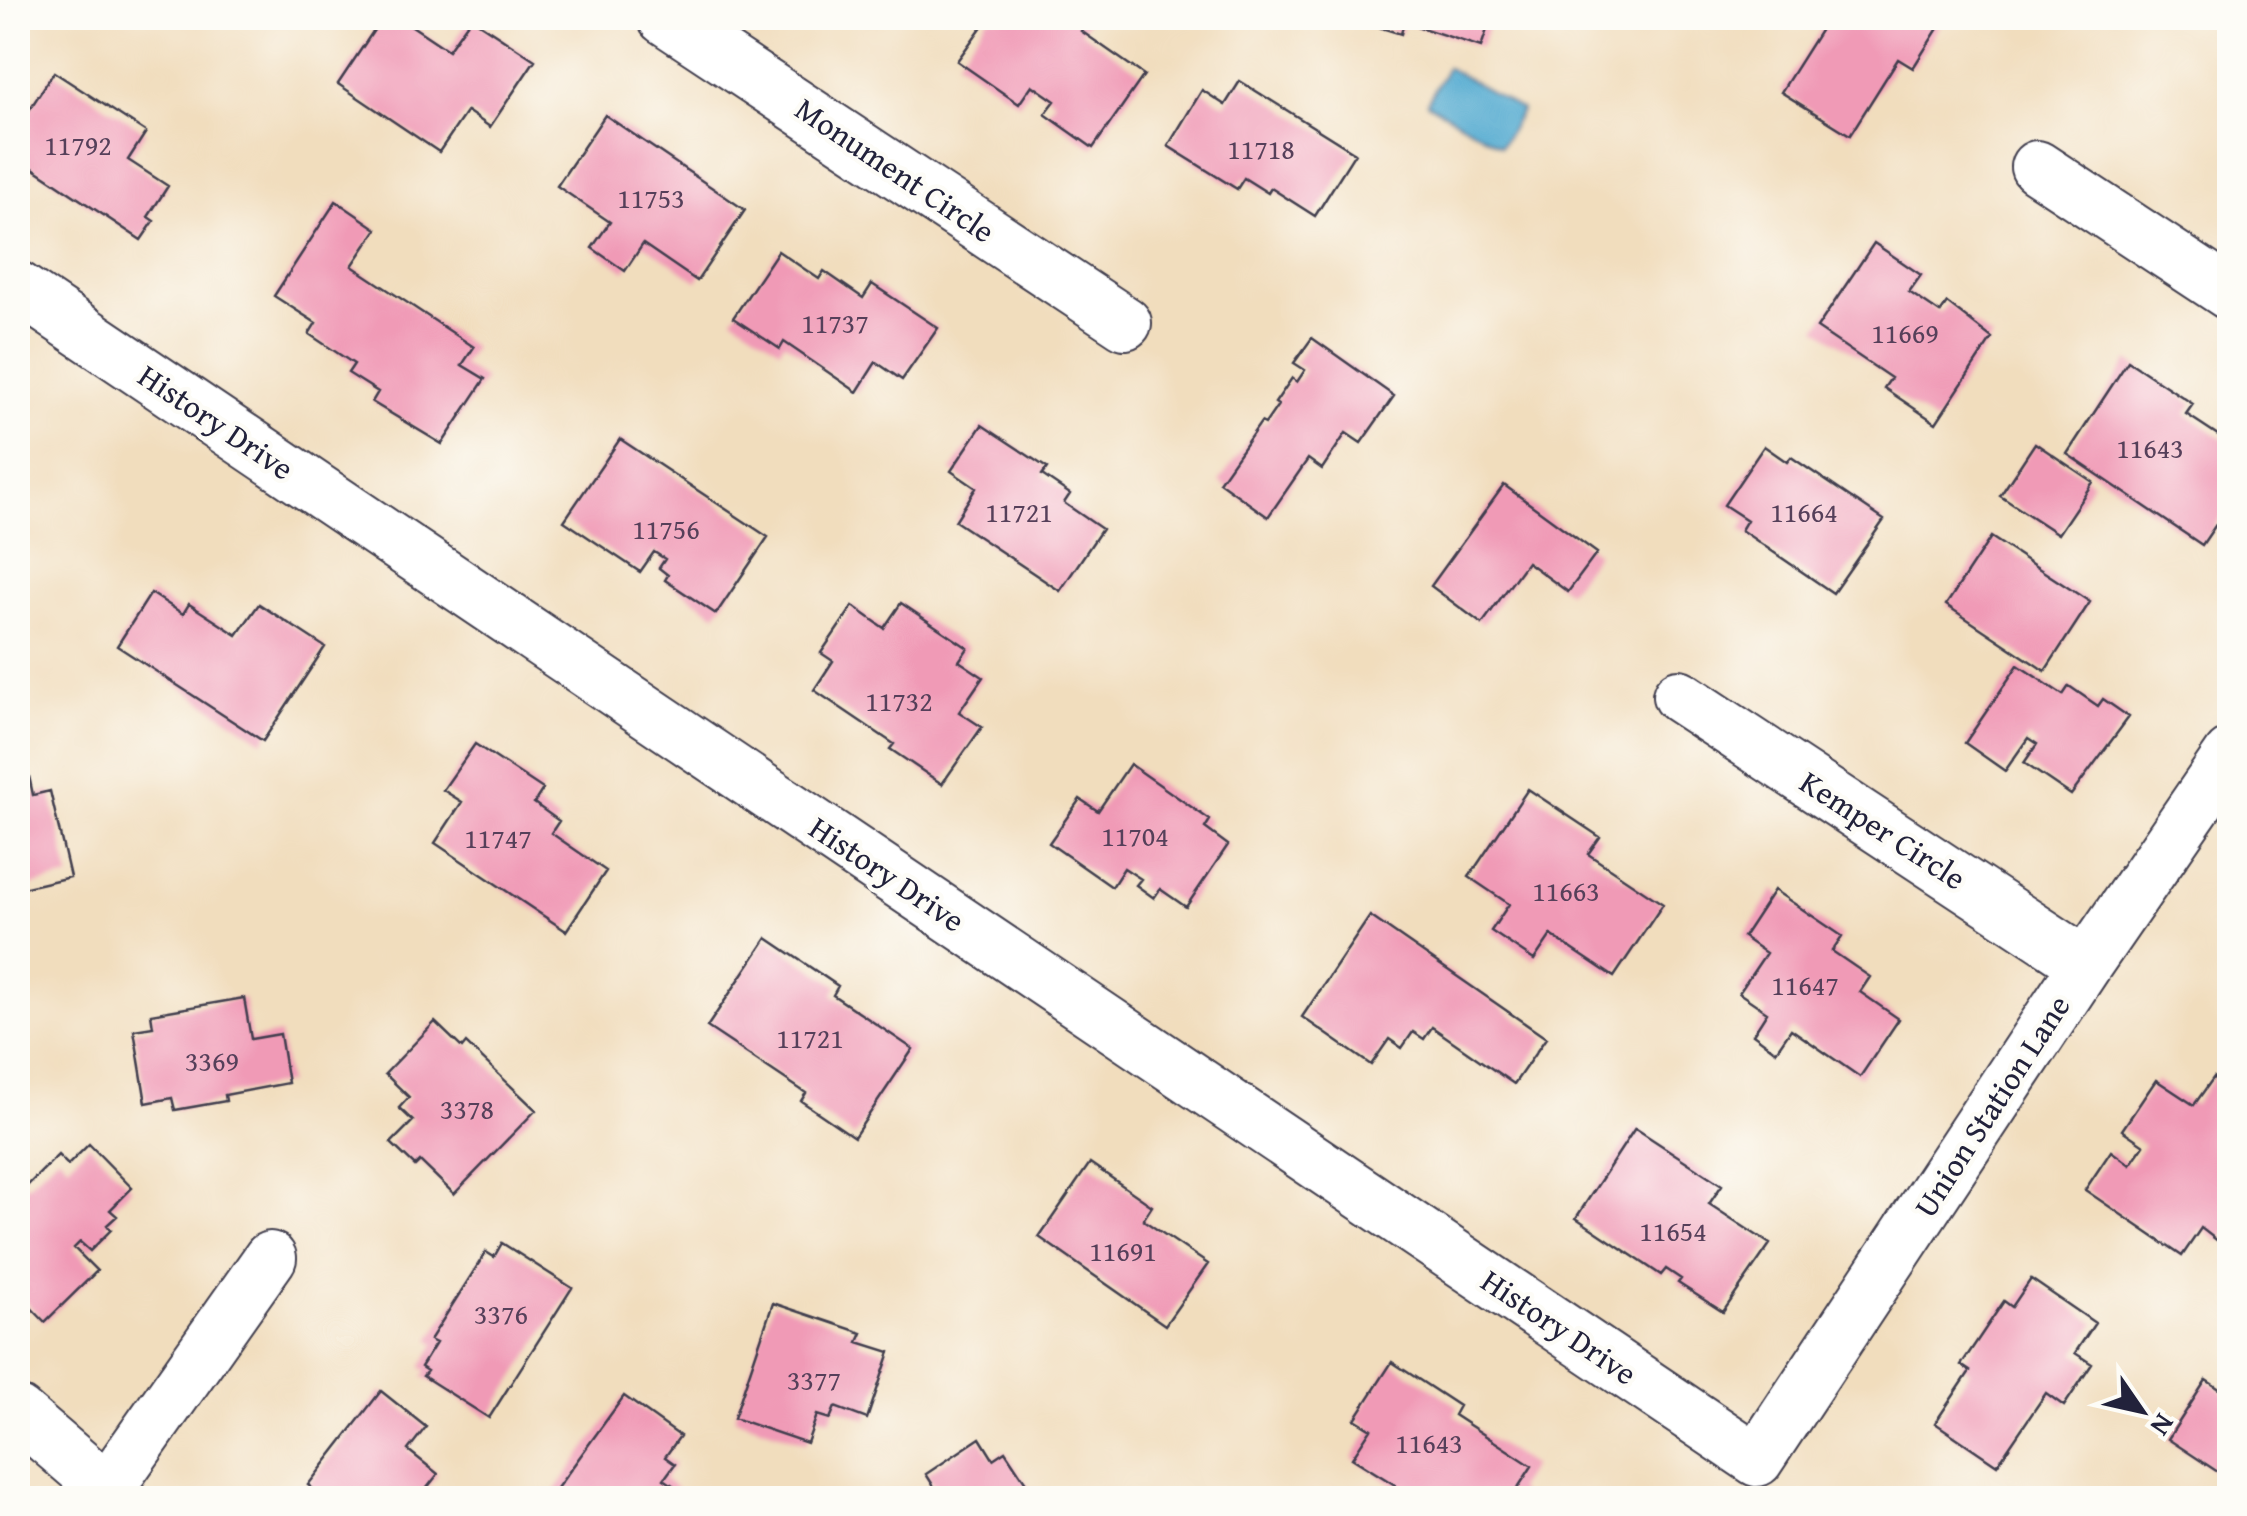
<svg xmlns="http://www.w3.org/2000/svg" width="2247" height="1516" font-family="'Gentium Book Plus',serif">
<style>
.water{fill:#53aad0;stroke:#3a6686;stroke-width:2.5}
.building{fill:#f09ab6}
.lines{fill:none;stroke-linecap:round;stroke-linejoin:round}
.street-casing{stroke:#413e4e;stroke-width:56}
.street{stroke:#fff;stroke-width:52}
.labels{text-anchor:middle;stroke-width:9;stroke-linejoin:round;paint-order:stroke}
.number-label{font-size:28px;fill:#56405a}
.street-label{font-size:32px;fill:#22223b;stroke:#fdfcf7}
</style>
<rect width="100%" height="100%" fill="#fdfcf7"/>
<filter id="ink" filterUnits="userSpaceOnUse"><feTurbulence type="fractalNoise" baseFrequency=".01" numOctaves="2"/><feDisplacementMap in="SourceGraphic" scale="20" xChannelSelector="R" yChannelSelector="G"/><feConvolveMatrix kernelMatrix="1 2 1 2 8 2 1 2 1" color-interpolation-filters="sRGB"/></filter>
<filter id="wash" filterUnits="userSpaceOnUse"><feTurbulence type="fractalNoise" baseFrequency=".0048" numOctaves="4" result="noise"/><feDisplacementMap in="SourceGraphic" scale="40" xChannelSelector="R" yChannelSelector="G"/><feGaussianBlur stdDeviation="2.25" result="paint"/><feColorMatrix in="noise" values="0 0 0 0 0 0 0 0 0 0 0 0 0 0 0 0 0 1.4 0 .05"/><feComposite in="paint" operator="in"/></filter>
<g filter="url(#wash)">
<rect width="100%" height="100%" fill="#f1ddbd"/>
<path class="water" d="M1447,67L1522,110L1501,146L1427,103Z"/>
<g id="blocks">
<path class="building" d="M382,18H400L448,50L471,18L535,60L490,127L467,111L439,152L338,84Z
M988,18H1090L1081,31L1144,75L1093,148L1045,114L1055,101L1032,85L1019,104L957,61Z
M1349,18H1491L1481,47L1404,22L1401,34Z
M1828,18H1937L1942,22L1913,68L1898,59L1850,135L1781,92Z
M54,72L146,132L128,160L168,186L148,217L154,221L141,240L18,158V127Z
M1240,81L1355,153L1315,216L1271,188L1268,193L1244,178L1237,189L1168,146L1202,90L1225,105Z
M605,115L745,210L697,281L643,244L625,271L592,248L610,222L557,186Z
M336,201L377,229L352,266L474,347L462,365L485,379L442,444L372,402L378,392L348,373L354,364L309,334L316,323L274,296Z
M1874,243L1921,275L1909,292L1940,313L1947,303L1992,338L1936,423L1884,388L1891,378L1817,328Z
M778,251L819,279L824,271L863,298L872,284L938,328L902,380L876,362L857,392L784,342L780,349L733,318Z
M1312,338L1394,396L1361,443L1346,433L1322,469L1308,459L1268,517L1219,482L1261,422L1265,424L1278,405L1275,403L1292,378L1297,382L1305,370L1294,363Z
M2128,361L2193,404L2186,414L2230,443V504L2202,545L2067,454Z
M982,425L1047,468L1042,475L1070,494L1064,503L1102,529L1060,591L955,521L976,488L951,471Z
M620,439L768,537L716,614L665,580L668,575L659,568L665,559L654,552L640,572L564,521Z
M2035,443L2093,482L2058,534L2000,496Z
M1764,446L1787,462L1791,457L1884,520L1833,593L1741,530L1747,520L1724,505Z
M1504,485L1597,553L1568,592L1527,562L1482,624L1431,586Z
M1991,537L2090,602L2045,671L1946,605Z
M151,593L183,614L189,604L237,635L259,604L325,647L263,741L117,646Z
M901,603L968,648L959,661L983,677L959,712L982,727L942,784L890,749L894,744L814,690L833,661L821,653L853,606L884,628Z
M2018,665L2063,695L2069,686L2098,706L2103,699L2129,717L2071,795L2024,763L2037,744L2028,738L2005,771L1965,743Z
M19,728L33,795L50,791L70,877L18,889Z
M475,744L543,789L534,803L559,821L551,833L606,871L566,931L435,843L462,802L443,790Z
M1130,764L1210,820L1205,828L1228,845L1186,907L1160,889L1154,898L1136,885L1141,879L1124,868L1112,887L1049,843L1080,799L1098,811Z
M1528,789L1600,837L1588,854L1663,904L1614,977L1551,935L1534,960L1491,931L1509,904L1469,877Z
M1774,890L1842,936L1832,951L1870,977L1860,992L1899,1019L1860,1077L1791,1029L1776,1051L1753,1034L1767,1012L1739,993L1766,953L1743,937Z
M1370,916L1546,1038L1514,1084L1432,1027L1424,1039L1413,1032L1402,1048L1389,1039L1371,1065L1302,1017Z
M767,938L838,986L833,995L913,1049L854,1137L801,1101L806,1093L707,1027Z
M244,998L251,1039L280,1034L288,1083L225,1095L226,1101L175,1110L172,1098L146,1103L134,1030L153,1027L151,1014Z
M435,1022L462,1048L466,1043L536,1110L454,1194L420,1161L415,1166L391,1143L413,1121L399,1108L409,1097L385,1074Z
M2214,1077L2230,1088V1227L2219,1242L2201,1228L2182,1256L2085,1190L2111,1151L2130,1165L2144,1145L2122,1130L2156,1080L2194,1105Z
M1635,1128L1722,1185L1709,1204L1770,1244L1723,1312L1678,1283L1681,1279L1666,1269L1661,1275L1576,1218Z
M89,1144L132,1188L110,1210L117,1216L107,1225L111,1230L90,1251L80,1242L74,1248L97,1271L45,1322L18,1294V1179L19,1178L27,1186L58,1155L68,1165Z
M1090,1163L1152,1206L1143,1220L1208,1264L1165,1325L1039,1237Z
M502,1243L572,1288L489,1418L423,1376L427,1371L421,1367L436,1343L430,1340L486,1252L494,1257Z
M2031,1279L2095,1323L2075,1353L2092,1364L2064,1406L2046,1393L1997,1465L1935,1423L1970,1371L1961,1365L2004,1301L2012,1307Z
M773,1303L862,1333L858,1342L890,1352L867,1419L835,1407L830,1419L817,1415L807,1443L734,1418Z
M1392,1362L1459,1406L1454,1415L1532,1466L1517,1489L1521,1492L1516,1498H1399L1389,1492L1395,1485L1352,1458L1371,1429L1355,1419Z
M2206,1380L2230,1396V1480L2168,1439Z
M381,1391L426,1427L408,1450L438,1474L419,1498H320L322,1496L308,1485Z
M624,1396L680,1436L665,1457L675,1464L664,1479L677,1488L669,1498H566L555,1491Z
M980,1438L993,1459L1005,1451L1036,1498H936L940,1496L926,1474Z"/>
</g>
</g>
<g filter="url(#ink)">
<use href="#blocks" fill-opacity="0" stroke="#413e4e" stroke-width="2.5"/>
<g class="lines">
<g class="street-casing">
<path id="street" d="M664,18L1125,323
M2037,167L2230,294
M18,288L1757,1460L2086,964L2230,755
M1679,696L2086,964
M18,1413L117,1498
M107,1489L270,1258"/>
</g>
<use href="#street" class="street"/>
</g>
</g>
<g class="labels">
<g class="number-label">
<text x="78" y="155">11792</text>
<text x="1261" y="159">11718</text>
<text x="651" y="208">11753</text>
<text x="835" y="333">11737</text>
<text x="1905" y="343">11669</text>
<text x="2150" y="458">11643</text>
<text x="1019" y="522">11721</text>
<text x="1804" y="522">11664</text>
<text x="666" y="539">11756</text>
<text x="899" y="711">11732</text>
<text x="1135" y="846">11704</text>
<text x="498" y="848">11747</text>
<text x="1566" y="901">11663</text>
<text x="1805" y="995">11647</text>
<text x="810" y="1048">11721</text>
<text x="212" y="1071">3369</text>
<text x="467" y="1119">3378</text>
<text x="1673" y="1241">11654</text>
<text x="1123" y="1261">11691</text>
<text x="501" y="1324">3376</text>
<text x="814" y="1390">3377</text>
<text x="1429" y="1453">11643</text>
</g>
<g class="street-label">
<text transform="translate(895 170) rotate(34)" y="11">Monument Circle</text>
<text transform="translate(216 422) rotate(34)" y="11">History Drive</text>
<text transform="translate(1883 830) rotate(33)" y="11">Kemper Circle</text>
<text transform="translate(887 874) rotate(34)" y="11">History Drive</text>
<text transform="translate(1992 1106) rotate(-57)" y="11">Union Station Lane</text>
<text transform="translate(1559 1327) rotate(34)" y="11">History Drive</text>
</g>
</g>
<rect width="2247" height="1516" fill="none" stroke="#fdfcf7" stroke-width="60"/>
<g transform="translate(2142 1411) rotate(124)" stroke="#fdfcf7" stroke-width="8" paint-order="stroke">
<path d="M0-8L18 38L0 25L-18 38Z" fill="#22223b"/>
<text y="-15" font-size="28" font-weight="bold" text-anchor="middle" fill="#22223b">N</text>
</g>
</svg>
